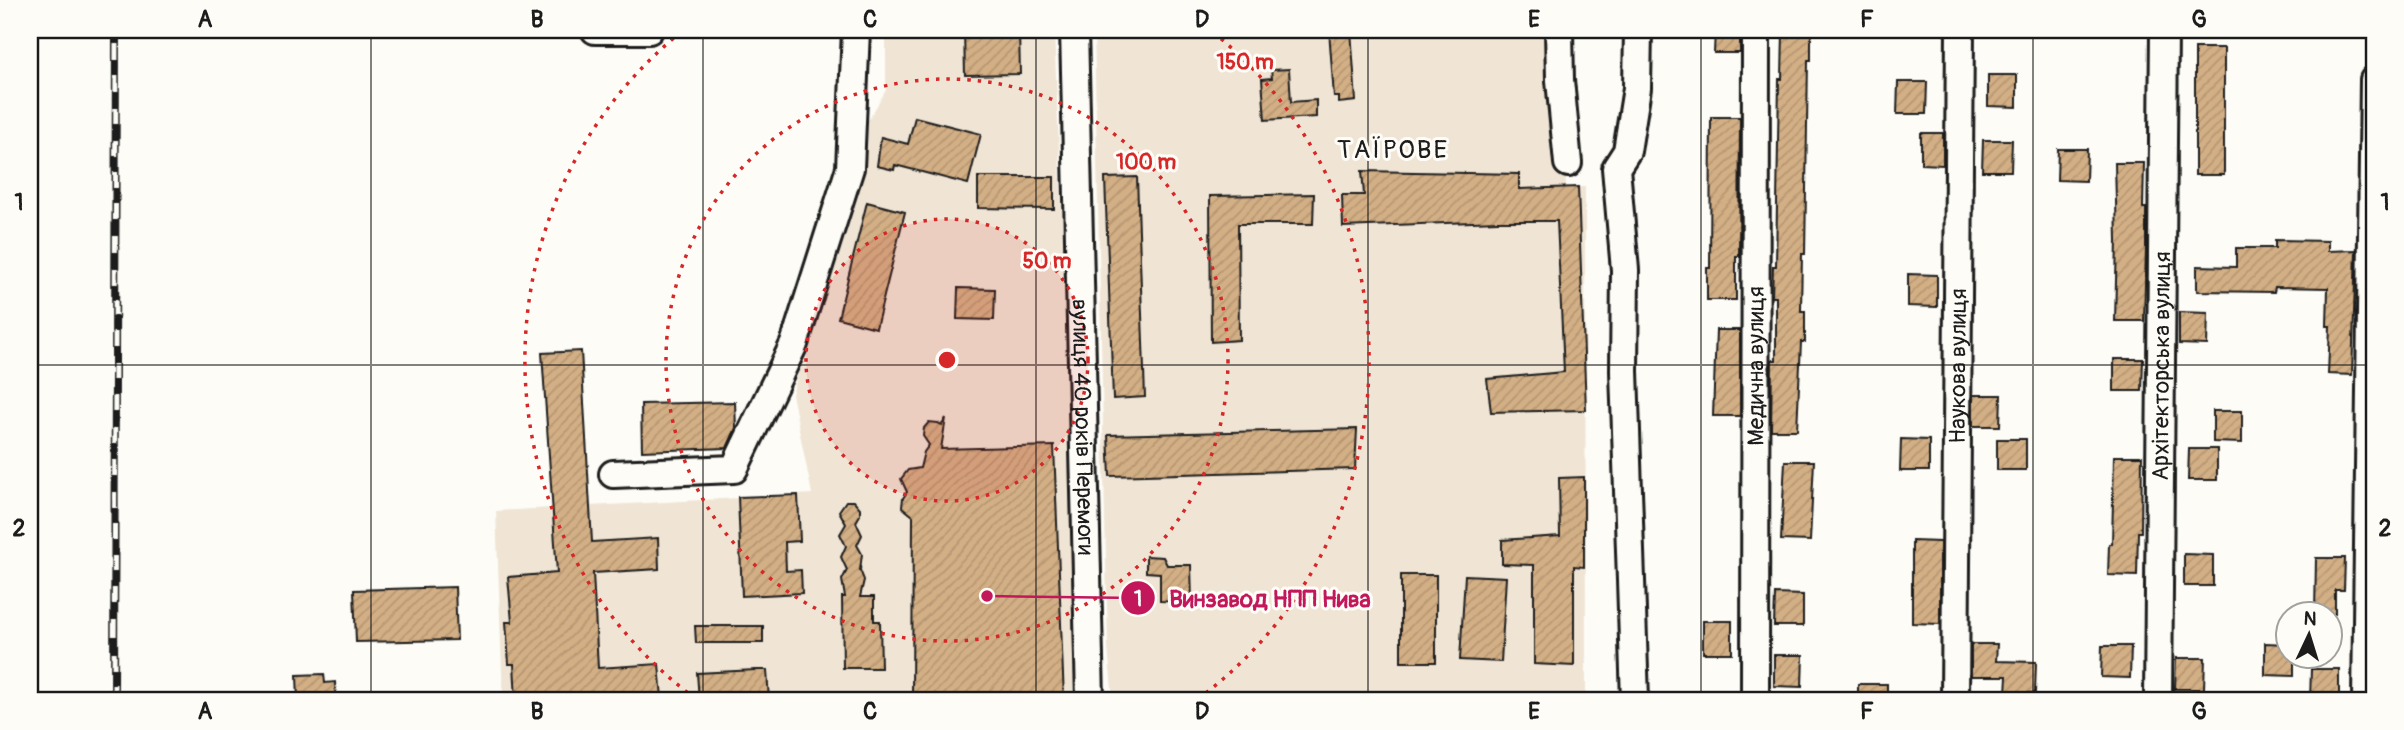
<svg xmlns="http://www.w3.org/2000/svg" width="2404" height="730" font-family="Pangolin,sans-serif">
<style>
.built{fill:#f0e5d5}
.building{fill:url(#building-hatch);stroke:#1c1c1c;stroke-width:2}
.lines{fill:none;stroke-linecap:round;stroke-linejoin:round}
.minor-casing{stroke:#1c1c1c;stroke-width:32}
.minor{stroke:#fdfcf7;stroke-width:26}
.rail-casing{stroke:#1c1c1c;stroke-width:8}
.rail{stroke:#fdfcf7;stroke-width:5;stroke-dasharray:16;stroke-linecap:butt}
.grid{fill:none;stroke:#1c1c1c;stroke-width:2;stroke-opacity:0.55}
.ring{fill:none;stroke:#d62828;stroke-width:3.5;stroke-dasharray:3.5 7}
.labels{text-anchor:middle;stroke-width:6;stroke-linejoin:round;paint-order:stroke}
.street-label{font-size:23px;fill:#1c1c1c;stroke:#fdfcf7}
.quarter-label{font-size:26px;letter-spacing:2px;fill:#1c1c1c;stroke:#fdfcf7}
.centre{fill:#d62828;stroke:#fdfcf7;stroke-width:3.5}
.ring-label{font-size:21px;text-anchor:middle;font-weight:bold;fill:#d62828;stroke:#fdfcf7;stroke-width:6;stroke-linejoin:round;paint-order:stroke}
.leader{fill:none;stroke:#c2185b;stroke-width:2.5}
.callout-dot{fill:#c2185b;stroke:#fdfcf7;stroke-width:2.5}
.mark-label{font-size:21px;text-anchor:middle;font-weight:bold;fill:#fff}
.callout-label{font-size:24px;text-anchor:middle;font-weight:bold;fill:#c2185b;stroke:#fdfcf7;stroke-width:6;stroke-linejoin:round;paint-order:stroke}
.neatline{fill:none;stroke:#1c1c1c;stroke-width:2.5}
.grid-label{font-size:23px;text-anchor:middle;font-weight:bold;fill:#1c1c1c}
</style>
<defs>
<pattern id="building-hatch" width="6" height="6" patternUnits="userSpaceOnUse" patternTransform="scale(1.75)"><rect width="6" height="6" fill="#d3af85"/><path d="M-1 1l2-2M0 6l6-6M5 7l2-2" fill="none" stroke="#b59672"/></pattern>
</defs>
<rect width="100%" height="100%" fill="#fdfcf7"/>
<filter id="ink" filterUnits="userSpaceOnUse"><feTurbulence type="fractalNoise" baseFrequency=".0143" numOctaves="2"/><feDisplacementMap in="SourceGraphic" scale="14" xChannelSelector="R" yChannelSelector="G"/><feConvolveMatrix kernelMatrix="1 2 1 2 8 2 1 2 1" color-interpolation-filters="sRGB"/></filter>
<g filter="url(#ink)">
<path class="built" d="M886,30H1054L1065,285L1072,302L1079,667L1075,700H503L496,511L812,494L792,394L812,328L861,133L886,90Z
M1094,30H1559L1566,187H1585L1586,700H1113L1108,648Z"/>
<path class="building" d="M964,30H1019L1020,74L965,75Z
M1329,30H1351L1356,101L1339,103V97H1334Z
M1715,30H1740V53H1714Z
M1783,30H1811V60H1808L1805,254H1802L1801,311H1805V342H1801L1797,430H1771L1772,360H1776V297H1772L1773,266H1776L1779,79H1782Z
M2195,48H2224V175H2195Z
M1289,69L1291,102L1316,100V117L1265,120L1262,79L1272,78L1271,70Z
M1988,75H2017V107L1988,106Z
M1898,82H1927L1926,114H1897Z
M915,117L981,134L968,184L895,165L894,170L877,166L881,137L908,144Z
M1711,117H1740L1739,256H1736V300H1707V268H1710Z
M1921,133H1943V165L1921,164Z
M1983,140H2012L2011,171H1982Z
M2058,149H2087L2086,181L2057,180Z
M2115,163H2144L2143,208H2146V247L2144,321H2115L2117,240Z
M1362,171L1519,174V189L1578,187L1586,410L1491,412L1487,379L1564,372L1557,221H1498L1343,227L1342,195H1364Z
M978,177H1054V209L978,208Z
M1137,177L1145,397L1113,399L1105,178Z
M1314,194L1313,224H1238L1239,340L1211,342L1210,196Z
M867,202L905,212L876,328L838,318Z
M2275,240L2328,241V251L2356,250L2352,375L2328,374L2330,326H2327L2328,288L2275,287L2274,292L2197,291V266L2236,267V248H2275Z
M1908,274L1937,275V307L1908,306Z
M958,288L995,289L994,320L957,319Z
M2179,312L2208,313L2207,345L2179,344Z
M1716,330H1740V416H1713Z
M581,351L592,542L658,538L659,569L593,573L598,668L659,664L662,698L629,700H516L514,664H509L506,622H512L508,577L557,573L542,353Z
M2114,359H2143L2142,391H2114Z
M1973,395H2001L2000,426H1973Z
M735,402L736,428L727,448L642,451L641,404Z
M2213,411H2242V443L2213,442Z
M946,418L941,449L1054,446L1064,700H912L913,516L902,507L903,498L907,492L901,479L908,470L920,468L924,452L929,445L923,436L924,428L929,422L938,423L942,425Z
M1357,429L1355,469L1110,476L1108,435Z
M1901,439L1929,440V471H1900Z
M1997,439H2026V470H1997Z
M2189,449H2217V480H2188Z
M2114,456H2142L2141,532H2138L2137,576L2108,575L2109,544H2112Z
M1785,461H1814L1810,541L1781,540Z
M1584,477V567L1574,566V666L1534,664V565L1502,564V540L1560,536L1559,478Z
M798,495L800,541L785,542L786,571L801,570L802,593L742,596L738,497Z
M846,501H854L860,508V515L856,522L862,535L857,545L862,554L860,570L864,580L860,597H874V621H880L881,668H843L842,597H845L842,580L847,570L841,557L846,546L840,534L846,524L839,511Z
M1912,541L1940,542V624L1912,623Z
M2184,554L2213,555V586H2184Z
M1146,556L1163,557L1167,565H1191L1192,602L1160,601V573L1146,572Z
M2316,558H2345L2344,590H2335V614H2315Z
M1401,575H1436V662H1401Z
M1465,575L1506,577L1501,662L1460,660Z
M455,587L457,640L356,642L354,590Z
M1775,594L1803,595V626H1774Z
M1703,621H1732V653H1703Z
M695,626H763V643H696Z
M2265,643L2288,644V656H2294V676L2265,675Z
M1971,644H1997L1996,661L2036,662L2035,693H2006L2007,676H1971Z
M2102,646H2131L2130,678L2101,677Z
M1774,655H1803L1802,687L1774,686Z
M2176,658H2205L2204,689H2175Z
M2311,669H2339V700H2310Z
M756,670H767L769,700H699L697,673Z
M324,674L325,683L335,682L336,700H298L297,675Z
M1858,684H1887V700H1858Z"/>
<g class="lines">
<g class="minor-casing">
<g id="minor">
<path d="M595,30H649"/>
<path id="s1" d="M1074,30L1090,700"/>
<path d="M1559,30L1560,80L1568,163"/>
<path d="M613,474L734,469L794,344L850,168L856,30"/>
<path d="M1635,700L1624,371L1625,270L1616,168L1627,151L1637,88L1638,30"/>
<path id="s2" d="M1755,700L1756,30"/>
<path id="s3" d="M1955,700L1960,30"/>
<path id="s4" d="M2158,700L2164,30"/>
<path d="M2366,700L2374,80"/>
</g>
</g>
<use href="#minor" class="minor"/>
<g class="rail-casing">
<path id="rail" d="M114,700L116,30"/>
</g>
<use href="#rail" class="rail"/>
</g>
</g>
<path class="grid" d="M371,30V700M703,30V700M1036,30V700M1368,30V700M1701,30V700M2033,30V700M30,365H2374"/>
<circle cx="947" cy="360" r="141" fill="#d62828" fill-opacity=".12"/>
<g class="ring">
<circle cx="947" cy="360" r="141"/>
<circle cx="947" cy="360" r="281"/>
<path d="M696 699A422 422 0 0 1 681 32M1213 32A422 422 0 0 1 1198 699"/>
</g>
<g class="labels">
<g class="street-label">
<text dy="8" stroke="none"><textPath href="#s2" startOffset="334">Медична вулиця</textPath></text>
<text dy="8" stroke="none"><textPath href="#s3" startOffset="334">Наукова вулиця</textPath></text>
<text dy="8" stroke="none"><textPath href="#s4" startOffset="334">Архітекторська вулиця</textPath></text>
<text dy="8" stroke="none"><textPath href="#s1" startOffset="397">вулиця 40 років Перемоги</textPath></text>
</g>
<g class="quarter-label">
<text x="1393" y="158">ТАЇРОВЕ</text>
</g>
</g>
<circle cx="947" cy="360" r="10" class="centre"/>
<g class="ring-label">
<text x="1245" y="69">150 m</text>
<text x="1146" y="169">100 m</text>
<text x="1047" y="268">50 m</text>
</g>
<path class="leader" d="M987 596L1138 598"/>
<g class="callout-dot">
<circle cx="987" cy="596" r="7"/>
<circle cx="1138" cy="598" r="18"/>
</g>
<g class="mark-label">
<text x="1138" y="606">1</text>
</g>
<g class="callout-label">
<text x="1270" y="607">Винзавод НПП Нива</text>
</g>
<rect width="2404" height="730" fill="none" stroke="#fdfcf7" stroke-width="77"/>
<g transform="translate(2309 635) rotate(4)"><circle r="33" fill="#fdfcf7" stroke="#a3a29f" stroke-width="2"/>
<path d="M0-5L12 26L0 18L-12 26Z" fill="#1c1c1c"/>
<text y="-10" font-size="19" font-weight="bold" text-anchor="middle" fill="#1c1c1c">N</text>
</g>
<rect x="38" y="38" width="2328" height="654" class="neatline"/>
<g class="grid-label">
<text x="205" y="27">A</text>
<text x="537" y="27">B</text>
<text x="870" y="27">C</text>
<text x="1202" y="27">D</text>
<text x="1534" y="27">E</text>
<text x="1867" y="27">F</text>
<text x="2199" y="27">G</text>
<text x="19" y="210">1</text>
<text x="2385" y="210">1</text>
<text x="19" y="536">2</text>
<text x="2385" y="536">2</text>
<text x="205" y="719">A</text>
<text x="537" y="719">B</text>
<text x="870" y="719">C</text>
<text x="1202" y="719">D</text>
<text x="1534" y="719">E</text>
<text x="1867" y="719">F</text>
<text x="2199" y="719">G</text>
</g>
</svg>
